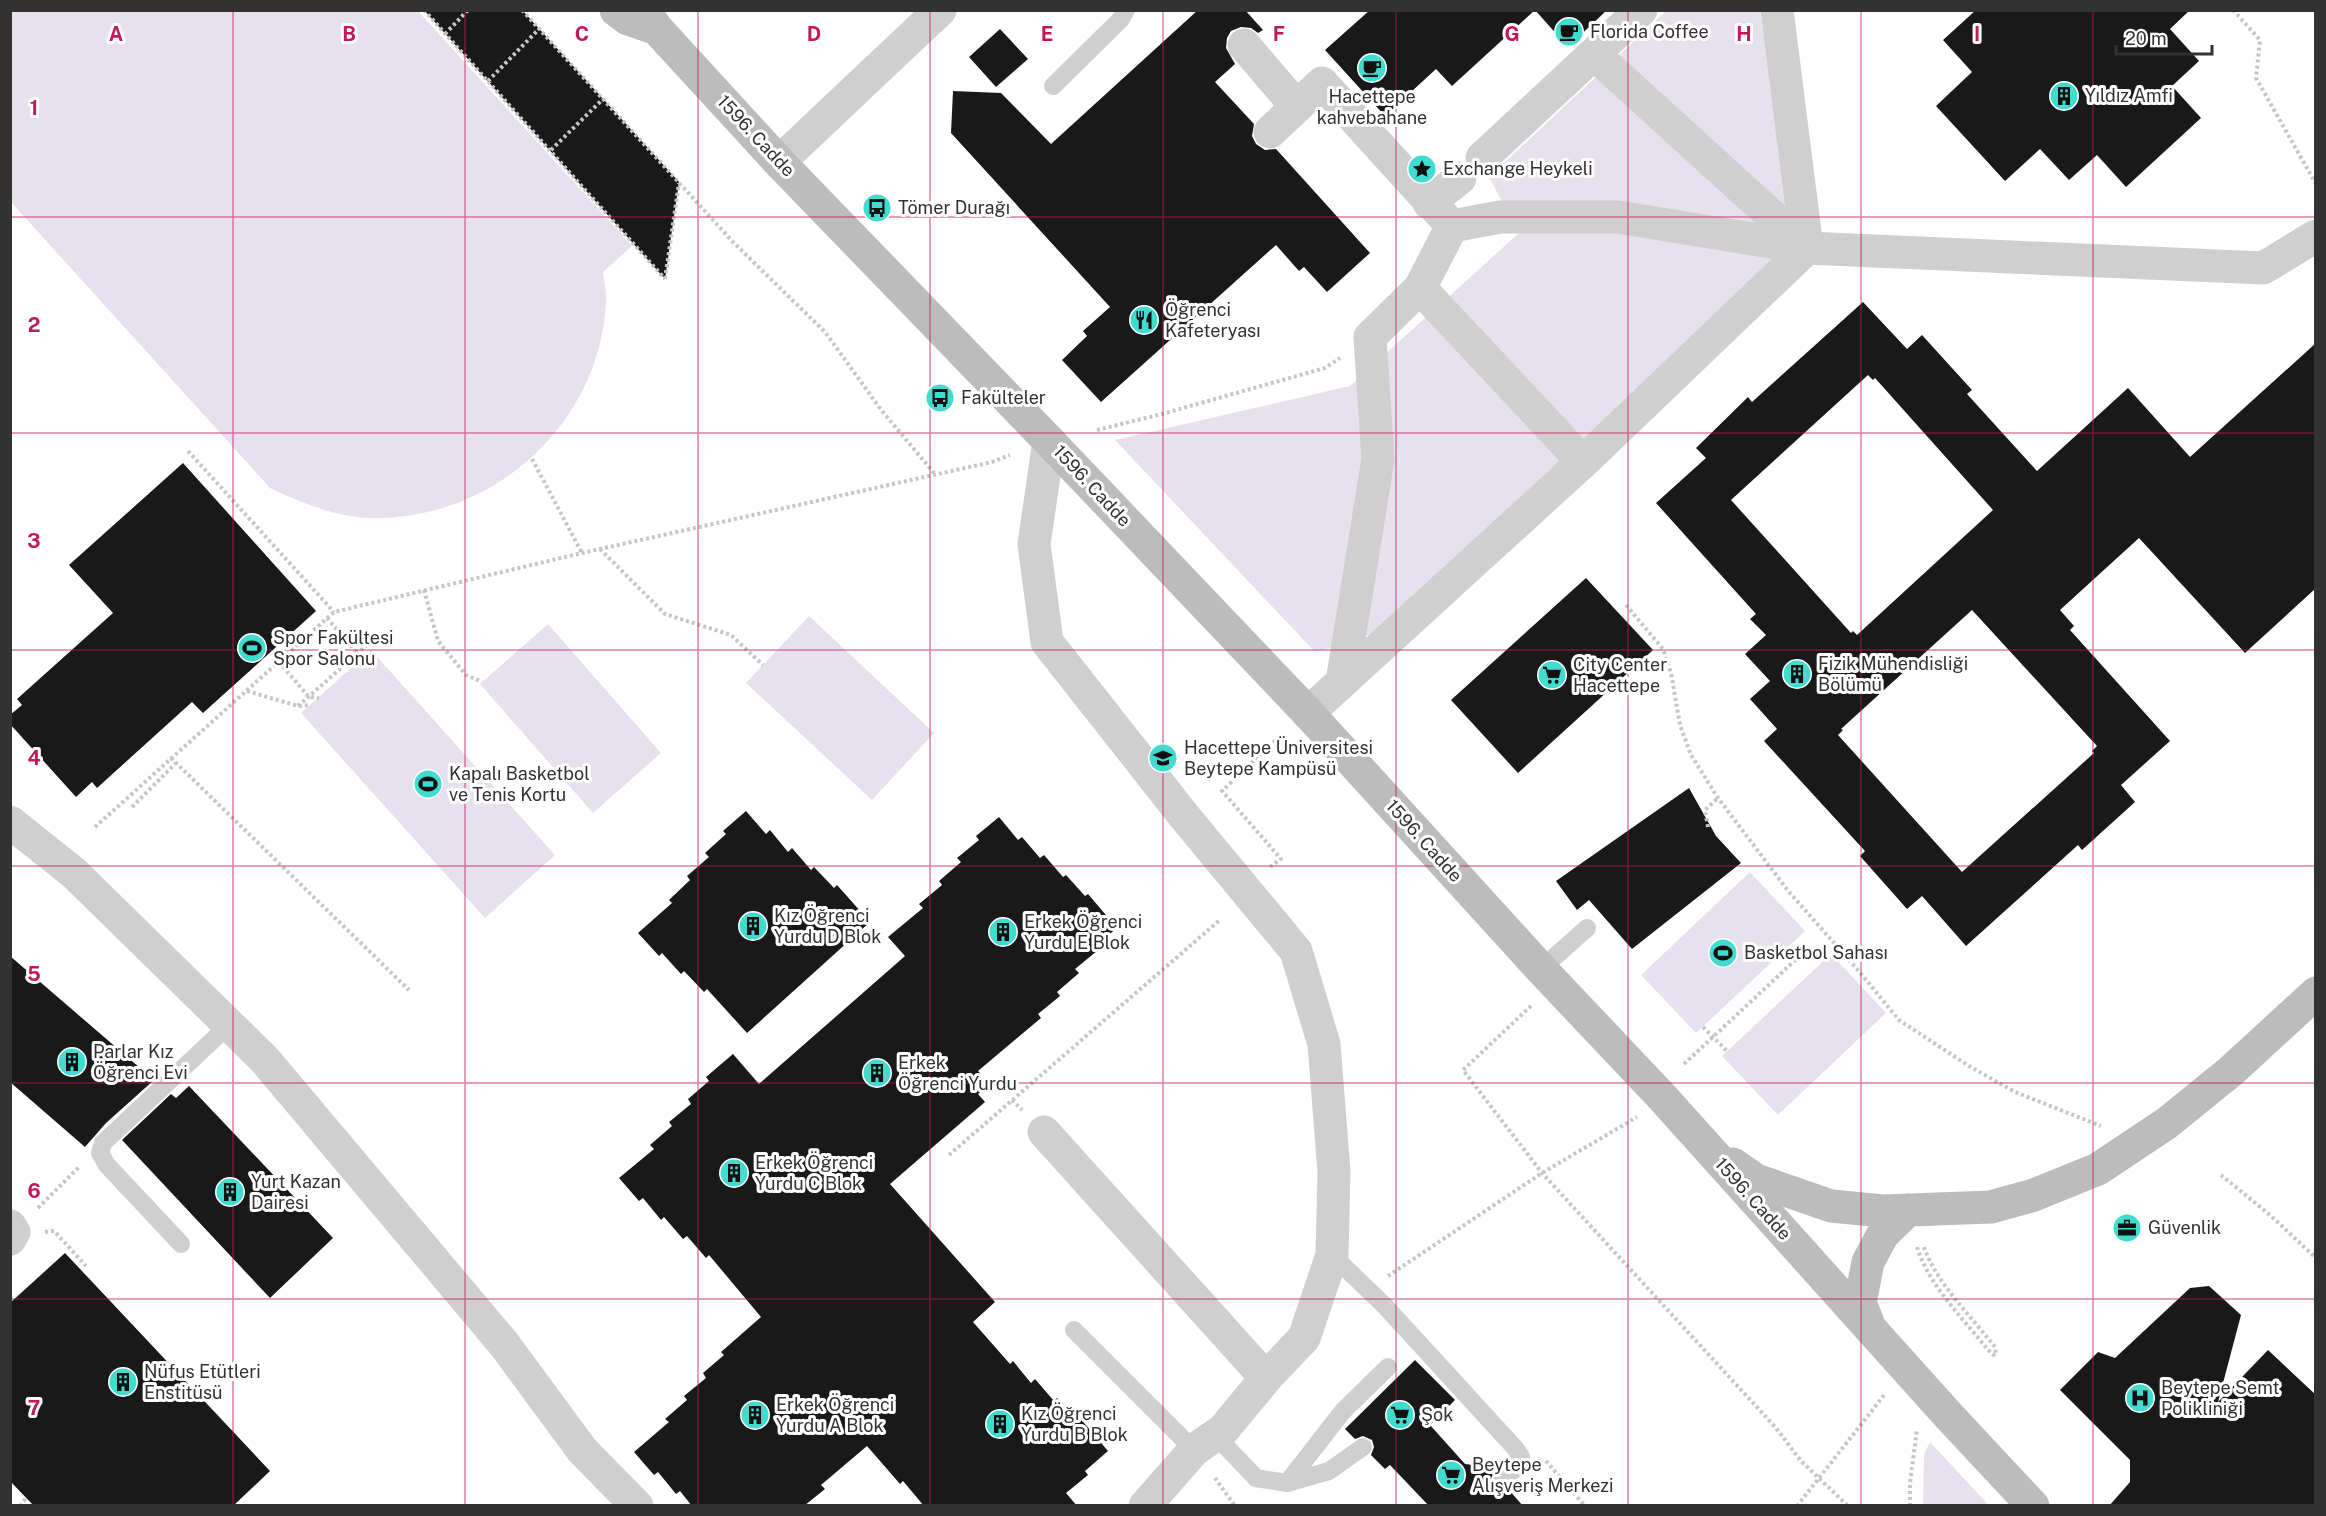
<svg xmlns="http://www.w3.org/2000/svg" width="2326" height="1516" font-family="'Public Sans',sans-serif">
<style>
.green{fill:#e7e1ee}
.building{fill:#191919;fill-rule:evenodd}
.lines{fill:none;stroke-linecap:round;stroke-linejoin:round}
.path{stroke:#c6c6c6;stroke-width:4;stroke-dasharray:3 3;stroke-linecap:butt}
.lane{stroke:#cfcfcf;stroke-width:18}
.street{stroke:#cfcfcf;stroke-width:33}
.secondary{stroke:#bcbcbc;stroke-width:33}
.grid{fill:none;stroke:#c2185b;stroke-width:1.5;stroke-opacity:0.55}
.labels{text-anchor:middle;stroke-width:6;stroke-linejoin:round;paint-order:stroke}
.poi-label{font-size:18px;fill:#323232;stroke:#fff;text-anchor:start}
.street-label{font-size:18px;fill:#323232;stroke:#fff}
.grid-label{font-size:20px;text-anchor:middle;font-weight:bold;fill:#c2185b;stroke:#fff;stroke-width:6;stroke-linejoin:round;paint-order:stroke}
</style>
<rect width="100%" height="100%" fill="#fff"/>
<path class="green" d="M10,11H418L632,246L603,272C604,282 607,293 606,303C599,426 492,521 370,518C335,517 302,503 270,488L11,202Z
M1666,11H1760L1791,213L1777,264L1378,630L1348,645L1314,651L1115,440L1350,386L1519,233L1489,177Z
M809,616L934,733L872,800L746,683Z
M548,624L661,753L593,813L480,684Z
M371,650L555,855L485,918L301,713Z
M1750,872L1805,931L1696,1033L1641,975Z
M1831,954L1886,1013L1778,1115L1722,1056Z
M1930,1442L1984,1500L1988,1505H1923L1924,1454Z"/>
<path class="building" d="M424,10H522L679,182L665,279Z
M1198,10H1245L1263,30L1258,33L1251,28L1241,27L1231,31L1227,38L1226,48L1235,64L1215,82L1254,124L1252,136L1256,144L1265,150L1276,149L1370,253L1327,292L1304,267L1299,271L1276,245L1101,402L1062,360L1087,336L1083,331L1110,307L951,133L953,91L1001,93L1051,144Z
M1370,10H1535L1452,86L1436,69L1385,116L1325,50Z
M1535,10H1607L1568,47Z
M1976,10H2190L2170,29L2199,61L2172,86L2201,118L2126,187L2097,155L2069,180L2040,149L2005,181L1936,106L1972,72L1943,40Z
M1000,29L1028,59L996,87L969,57Z
M1863,302L1907,349L1922,335L1972,390L1967,394L2037,471L2128,388L2190,457L2316,343V588L2245,653L2139,538L2060,610L2074,626L2070,630L2170,741L2121,785L2135,802L2082,850L2078,845L1966,946L1922,896L1907,909L1860,856L1865,851L1764,741L1777,729L1750,699L1770,681L1745,654L1766,635L1750,619L1756,614L1656,503L1706,458L1696,448L1748,397L1752,402ZM1868,375L1873,380L1875,378L1993,510L1857,635L1853,631L1851,633L1731,500ZM1972,610L2097,746L2092,751L2094,753L1962,872L1838,735L1843,730L1841,729Z
M183,463L316,611L203,713L192,702L97,788L92,782L76,797L10,724V715L22,705L17,699L113,613L69,565Z
M1586,578L1653,650L1518,773L1451,700Z
M1689,788L1716,836L1741,863L1632,949L1589,900L1577,910L1556,881Z
M746,811L766,834L770,830L788,852L792,848L811,870L814,867L834,888L837,885L870,922L747,1033L707,989L704,992L684,971L681,974L662,953L659,956L638,933L672,903L669,900L690,880L687,876L709,857L705,853L726,834L723,831Z
M999,817L1018,840L1022,837L1040,858L1044,855L1063,877L1066,875L1085,896L1088,894L1117,928L1094,947L1097,951L1075,969L1079,973L1057,992L1060,996L1038,1014L1041,1018L978,1071L981,1074L977,1078L985,1088L978,1094L985,1102L890,1184L995,1302L973,1322L1010,1364L1013,1361L1031,1383L1035,1379L1054,1401L1057,1398L1076,1420L1079,1417L1108,1451L1085,1471L1088,1475L1066,1493L1077,1506H924L903,1481L900,1484L867,1446L821,1485L825,1489L804,1506H692L680,1491L676,1494L658,1472L654,1475L634,1452L669,1422L665,1419L687,1400L684,1396L706,1378L703,1373L724,1355L721,1352L761,1317L709,1255L706,1258L687,1236L683,1239L664,1217L661,1220L643,1198L639,1201L619,1178L654,1149L650,1145L672,1126L669,1122L691,1104L688,1099L709,1081L706,1077L733,1054L759,1084L905,956L888,937L923,908L919,904L942,885L939,881L961,862L957,858L979,840L976,836Z
M10,956L154,1080L106,1123L85,1147L10,1082Z
M189,1086L333,1238L270,1298L122,1140L171,1094L176,1098Z
M65,1253L270,1471L233,1506H34L10,1481V1303Z
M2209,1286L2241,1315L2218,1402L2268,1350L2316,1395V1506H2109L2130,1482V1460L2060,1390L2098,1352L2115,1358L2190,1288Z
M1415,1360L1455,1400L1430,1425L1465,1464L1490,1467L1494,1473L1491,1478L1493,1488L1499,1492L1509,1490L1523,1506H1429L1390,1465L1385,1469L1371,1455L1374,1447L1372,1440L1363,1436L1355,1439L1345,1429Z"/>
<g class="lines">
<path class="path" d="M424,10L665,279
M522,10L733,242L825,332L882,411L934,473
M2233,10L2260,40L2256,78L2316,184
M445,34L468,10
M488,81L539,29
M551,150L603,99
M665,279L679,183
M1097,430L1162,414L1325,368L1340,358
M188,451L334,612
M532,459L582,553
M600,549L665,614L731,635L763,665
M424,590L438,641L466,675L482,682
M1626,605L1663,649L1671,673L1680,725L1691,755L1718,798L1789,892L1857,969L1899,1020L1969,1066L2015,1092L2101,1126
M327,618L358,654
M279,662L309,697L319,698
M247,691L298,706L310,705
M298,706L367,645
M171,758L409,990
M132,807L176,763
M95,827L334,612L582,553L992,462L1010,455
M1708,827L1705,810L1718,798
M1270,867L1281,859L1222,791L1279,737
M1531,1006L1463,1070L1542,1173L1776,1428L1801,1461L1848,1506
M1703,1027L1727,1051
M1684,1064L1806,950
M1012,1100L1022,1110
M949,1155L1221,919
M2221,1175L2270,1215L2316,1258
M38,1208L79,1167
M45,1232L54,1231L86,1266
M1917,1247C1929,1286 1963,1318 1988,1350L1996,1357
M1924,1247C1937,1284 1971,1316 1995,1347L1996,1356
M1388,1276L1542,1173L1637,1117
M1546,1461L1585,1506
M1215,1478L1235,1506
M20,1506L26,1498
M1797,1506L1885,1394
M1910,1506V1483L1917,1429"/>
<path class="lane" d="M1053,86L1121,19L1126,10
M1541,969L1587,928
M181,1244L107,1165L100,1153L103,1143L229,1025
M1332,1255L1384,1305L1515,1448L1521,1457L1519,1465L1502,1481
M1074,1330L1194,1450
M1215,1435L1256,1478L1287,1483L1329,1471L1363,1447
M1287,1483L1343,1411L1388,1367"/>
<path class="street" d="M1777,10L1807,248
M1244,45L1297,107
M1594,54L1807,248
M1270,132L1322,83L1452,226
M1482,158L1641,10
M779,162L940,10
M1429,203L1460,178
M1452,226L1500,217H1618L1807,248L2263,268L2316,236
M1420,288L1583,462
M1049,441L1034,544L1047,642L1184,816L1296,951L1324,1044L1334,1172L1332,1255L1304,1338L1266,1378L1223,1430L1194,1450L1145,1506
M1342,682L1378,459L1370,337L1420,288L1452,226
M1308,713L1583,462L1807,248
M10,822L74,873L264,1059L504,1344L582,1450L637,1506
M1044,1132L1266,1378
M10,1226L14,1232L10,1239"/>
<path class="secondary" d="M616,10L628,19L657,29
M644,10L657,29L779,162L1049,441L1308,713L1541,969L1663,1098L1948,1415L2033,1506
M1733,1164L1756,1180L1831,1206L1883,1211L1991,1207L2034,1195L2098,1169L2167,1123L2231,1071L2316,993
M1870,1328L1860,1303L1868,1262L1883,1234L1908,1210"/>
</g>
<path class="grid" d="M233,10V1506M465,10V1506M698,10V1506M930,10V1506M1163,10V1506M1396,10V1506M1628,10V1506M1861,10V1506M2093,10V1506M10,217H2316M10,433H2316M10,650H2316M10,866H2316M10,1083H2316M10,1299H2316"/>
<defs>
<g id="cafe-disc" transform="scale(1.5)"><circle r="9.5" fill="#41dccf" stroke="#fff"/><path d="M-5.5-4.5H6V0H3Q3 3.5 0 3.5H-2.5Q-5.5 3.5-5.5 0ZM3-3.2v2h1.7v-2ZM-6 4.5H4V6H-6Z" fill="#111"/></g>
<g id="building-disc" transform="scale(1.5)"><circle r="9.5" fill="#41dccf" stroke="#fff"/><path d="M-4-6H4V6H1V3H-1V6H-4ZM-2.5-4.3h1.7v1.8h-1.7ZM.8-4.3h1.7v1.8H.8ZM-2.5-1h1.7V.8h-1.7ZM.8-1h1.7V.8H.8Z" fill="#111"/></g>
<g id="sight-disc" transform="scale(1.5)"><circle r="9.5" fill="#41dccf" stroke="#fff"/><path d="M0-6L1.8-2.2L6-1.7L2.9 1.2L3.7 5.4L0 3.3L-3.7 5.4L-2.9 1.2L-6-1.7L-1.8-2.2Z" fill="#111"/></g>
<g id="bus-disc" transform="scale(1.5)"><circle r="9.5" fill="#41dccf" stroke="#fff"/><path d="M-5-6H5V4H4V6H2V4H-2V6H-4V4H-5ZM-3.5-4V0h7V-4ZM-3.5 1.2v1.5H-2V1.2ZM2 1.2v1.5H3.5V1.2Z" fill="#111"/></g>
<g id="restaurant-disc" transform="scale(1.5)"><circle r="9.5" fill="#41dccf" stroke="#fff"/><path d="M-5-6h1v4h1v-4h1v4h1v-4h1v5L-1.5 .5V6h-2V.5L-5-1ZM5-6V6H3V1.5H1.5Q1.5-4 5-6Z" fill="#111"/></g>
<g id="stadium-disc" transform="scale(1.5)"><circle r="9.5" fill="#41dccf" stroke="#fff"/><path d="M0-5a6.5 5 0 1 0 0 10a6.5 5 0 1 0 0-10ZM-3.5-1.8h7v3.6h-7Z" fill="#111"/></g>
<g id="supermarket-disc" transform="scale(1.5)"><circle r="9.5" fill="#41dccf" stroke="#fff"/><path d="M-6-5.5h2.5l.6 2H6L4.5 2H-2.5L-4.4-4H-6ZM-1.5 3.2a1.3 1.3 0 1 0 .1 0ZM3 3.2a1.3 1.3 0 1 0 .1 0Z" fill="#111"/></g>
<g id="university-disc" transform="scale(1.5)"><circle r="9.5" fill="#41dccf" stroke="#fff"/><path d="M0-5L7-2L0 1L-7-2ZM-4 1L0 2.5L4 1V4Q0 6-4 4Z" fill="#111"/></g>
<g id="office-disc" transform="scale(1.5)"><circle r="9.5" fill="#41dccf" stroke="#fff"/><path d="M-6-3h4V-5.5h4V-3h4V5H-6ZM-1-4.5V-3h2v-1.5ZM-6 0V1H6V0Z" fill="#111"/></g>
<g id="hospital-disc" transform="scale(1.5)"><circle r="9.5" fill="#41dccf" stroke="#fff"/><path d="M-5-5h3v3.5h4V-5h3V5h-3V1.5h-4V5h-3Z" fill="#111"/></g>
</defs>
<g fill-rule="evenodd">
<use href="#cafe-disc" x="1569" y="32"/>
<use href="#cafe-disc" x="1372" y="68"/>
<use href="#building-disc" x="2064" y="96"/>
<use href="#sight-disc" x="1422" y="169"/>
<use href="#bus-disc" x="877" y="208"/>
<use href="#restaurant-disc" x="1144" y="320"/>
<use href="#bus-disc" x="940" y="398"/>
<use href="#stadium-disc" x="252" y="648"/>
<use href="#building-disc" x="1797" y="674"/>
<use href="#supermarket-disc" x="1552" y="675"/>
<use href="#university-disc" x="1163" y="758"/>
<use href="#stadium-disc" x="428" y="784"/>
<use href="#building-disc" x="753" y="926"/>
<use href="#building-disc" x="1003" y="932"/>
<use href="#stadium-disc" x="1723" y="953"/>
<use href="#building-disc" x="72" y="1062"/>
<use href="#building-disc" x="877" y="1073"/>
<use href="#building-disc" x="734" y="1173"/>
<use href="#building-disc" x="230" y="1192"/>
<use href="#office-disc" x="2127" y="1228"/>
<use href="#building-disc" x="123" y="1382"/>
<use href="#hospital-disc" x="2140" y="1398"/>
<use href="#building-disc" x="755" y="1415"/>
<use href="#supermarket-disc" x="1400" y="1415"/>
<use href="#building-disc" x="1000" y="1424"/>
<use href="#supermarket-disc" x="1451" y="1475"/>
</g>
<g class="labels">
<g class="poi-label">
<text x="1590" y="38">Florida Coffee</text>
<text x="2085" y="102">Yıldız Amfi</text>
<text x="1372" y="103" text-anchor="middle">Hacettepe<tspan x="1372" dy="21">kahvebahane</tspan></text>
<text x="1443" y="175">Exchange Heykeli</text>
<text x="898" y="214">Tömer Durağı</text>
<text x="1165" y="316">Öğrenci<tspan x="1165" dy="21">Kafeteryası</tspan></text>
<text x="961" y="404">Fakülteler</text>
<text x="273" y="644">Spor Fakültesi<tspan x="273" dy="21">Spor Salonu</tspan></text>
<text x="1818" y="670">Fizik Mühendisliği<tspan x="1818" dy="21">Bölümü</tspan></text>
<text x="1573" y="671">City Center<tspan x="1573" dy="21">Hacettepe</tspan></text>
<text x="1184" y="754">Hacettepe Üniversitesi<tspan x="1184" dy="21">Beytepe Kampüsü</tspan></text>
<text x="449" y="780">Kapalı Basketbol<tspan x="449" dy="21">ve Tenis Kortu</tspan></text>
<text x="774" y="922">Kız Öğrenci<tspan x="774" dy="21">Yurdu D Blok</tspan></text>
<text x="1024" y="928">Erkek Öğrenci<tspan x="1024" dy="21">Yurdu E Blok</tspan></text>
<text x="1744" y="959">Basketbol Sahası</text>
<text x="93" y="1058">Parlar Kız<tspan x="93" dy="21">Öğrenci Evi</tspan></text>
<text x="898" y="1069">Erkek<tspan x="898" dy="21">Öğrenci Yurdu</tspan></text>
<text x="755" y="1169">Erkek Öğrenci<tspan x="755" dy="21">Yurdu C Blok</tspan></text>
<text x="251" y="1188">Yurt Kazan<tspan x="251" dy="21">Dairesi</tspan></text>
<text x="2148" y="1234">Güvenlik</text>
<text x="144" y="1378">Nüfus Etütleri<tspan x="144" dy="21">Enstitüsü</tspan></text>
<text x="2161" y="1394">Beytepe Semt<tspan x="2161" dy="21">Polikliniği</tspan></text>
<text x="776" y="1411">Erkek Öğrenci<tspan x="776" dy="21">Yurdu A Blok</tspan></text>
<text x="1021" y="1420">Kız Öğrenci<tspan x="1021" dy="21">Yurdu B Blok</tspan></text>
<text x="1421" y="1421">Şok</text>
<text x="1472" y="1471">Beytepe<tspan x="1472" dy="21">Alışveriş Merkezi</tspan></text>
</g>
<g class="street-label">
<text transform="translate(756 136) rotate(47)" y="6">1596. Cadde</text>
<text transform="translate(1092 486) rotate(47)" y="6">1596. Cadde</text>
<text transform="translate(1424 841) rotate(48)" y="6">1596. Cadde</text>
<text transform="translate(1753 1199) rotate(48)" y="6">1596. Cadde</text>
</g>
</g>
<g class="grid-label">
<text x="116" y="41">A</text>
<text x="349" y="41">B</text>
<text x="582" y="41">C</text>
<text x="814" y="41">D</text>
<text x="1047" y="41">E</text>
<text x="1279" y="41">F</text>
<text x="1512" y="41">G</text>
<text x="1744" y="41">H</text>
<text x="1977" y="41">I</text>
<text x="34" y="115">1</text>
<text x="34" y="332">2</text>
<text x="34" y="548">3</text>
<text x="34" y="765">4</text>
<text x="34" y="981">5</text>
<text x="34" y="1198">6</text>
<text x="34" y="1415">7</text>
</g>
<rect width="2326" height="1516" fill="none" stroke="#323232" stroke-width="24"/>
<path d="M2116 45v9h96v-9" fill="none" stroke="#323232" stroke-width="3"/>
<text x="2125" y="45" font-size="18" fill="#323232" stroke="#ffffff" stroke-width="4.5" paint-order="stroke">20 m</text>
</svg>
